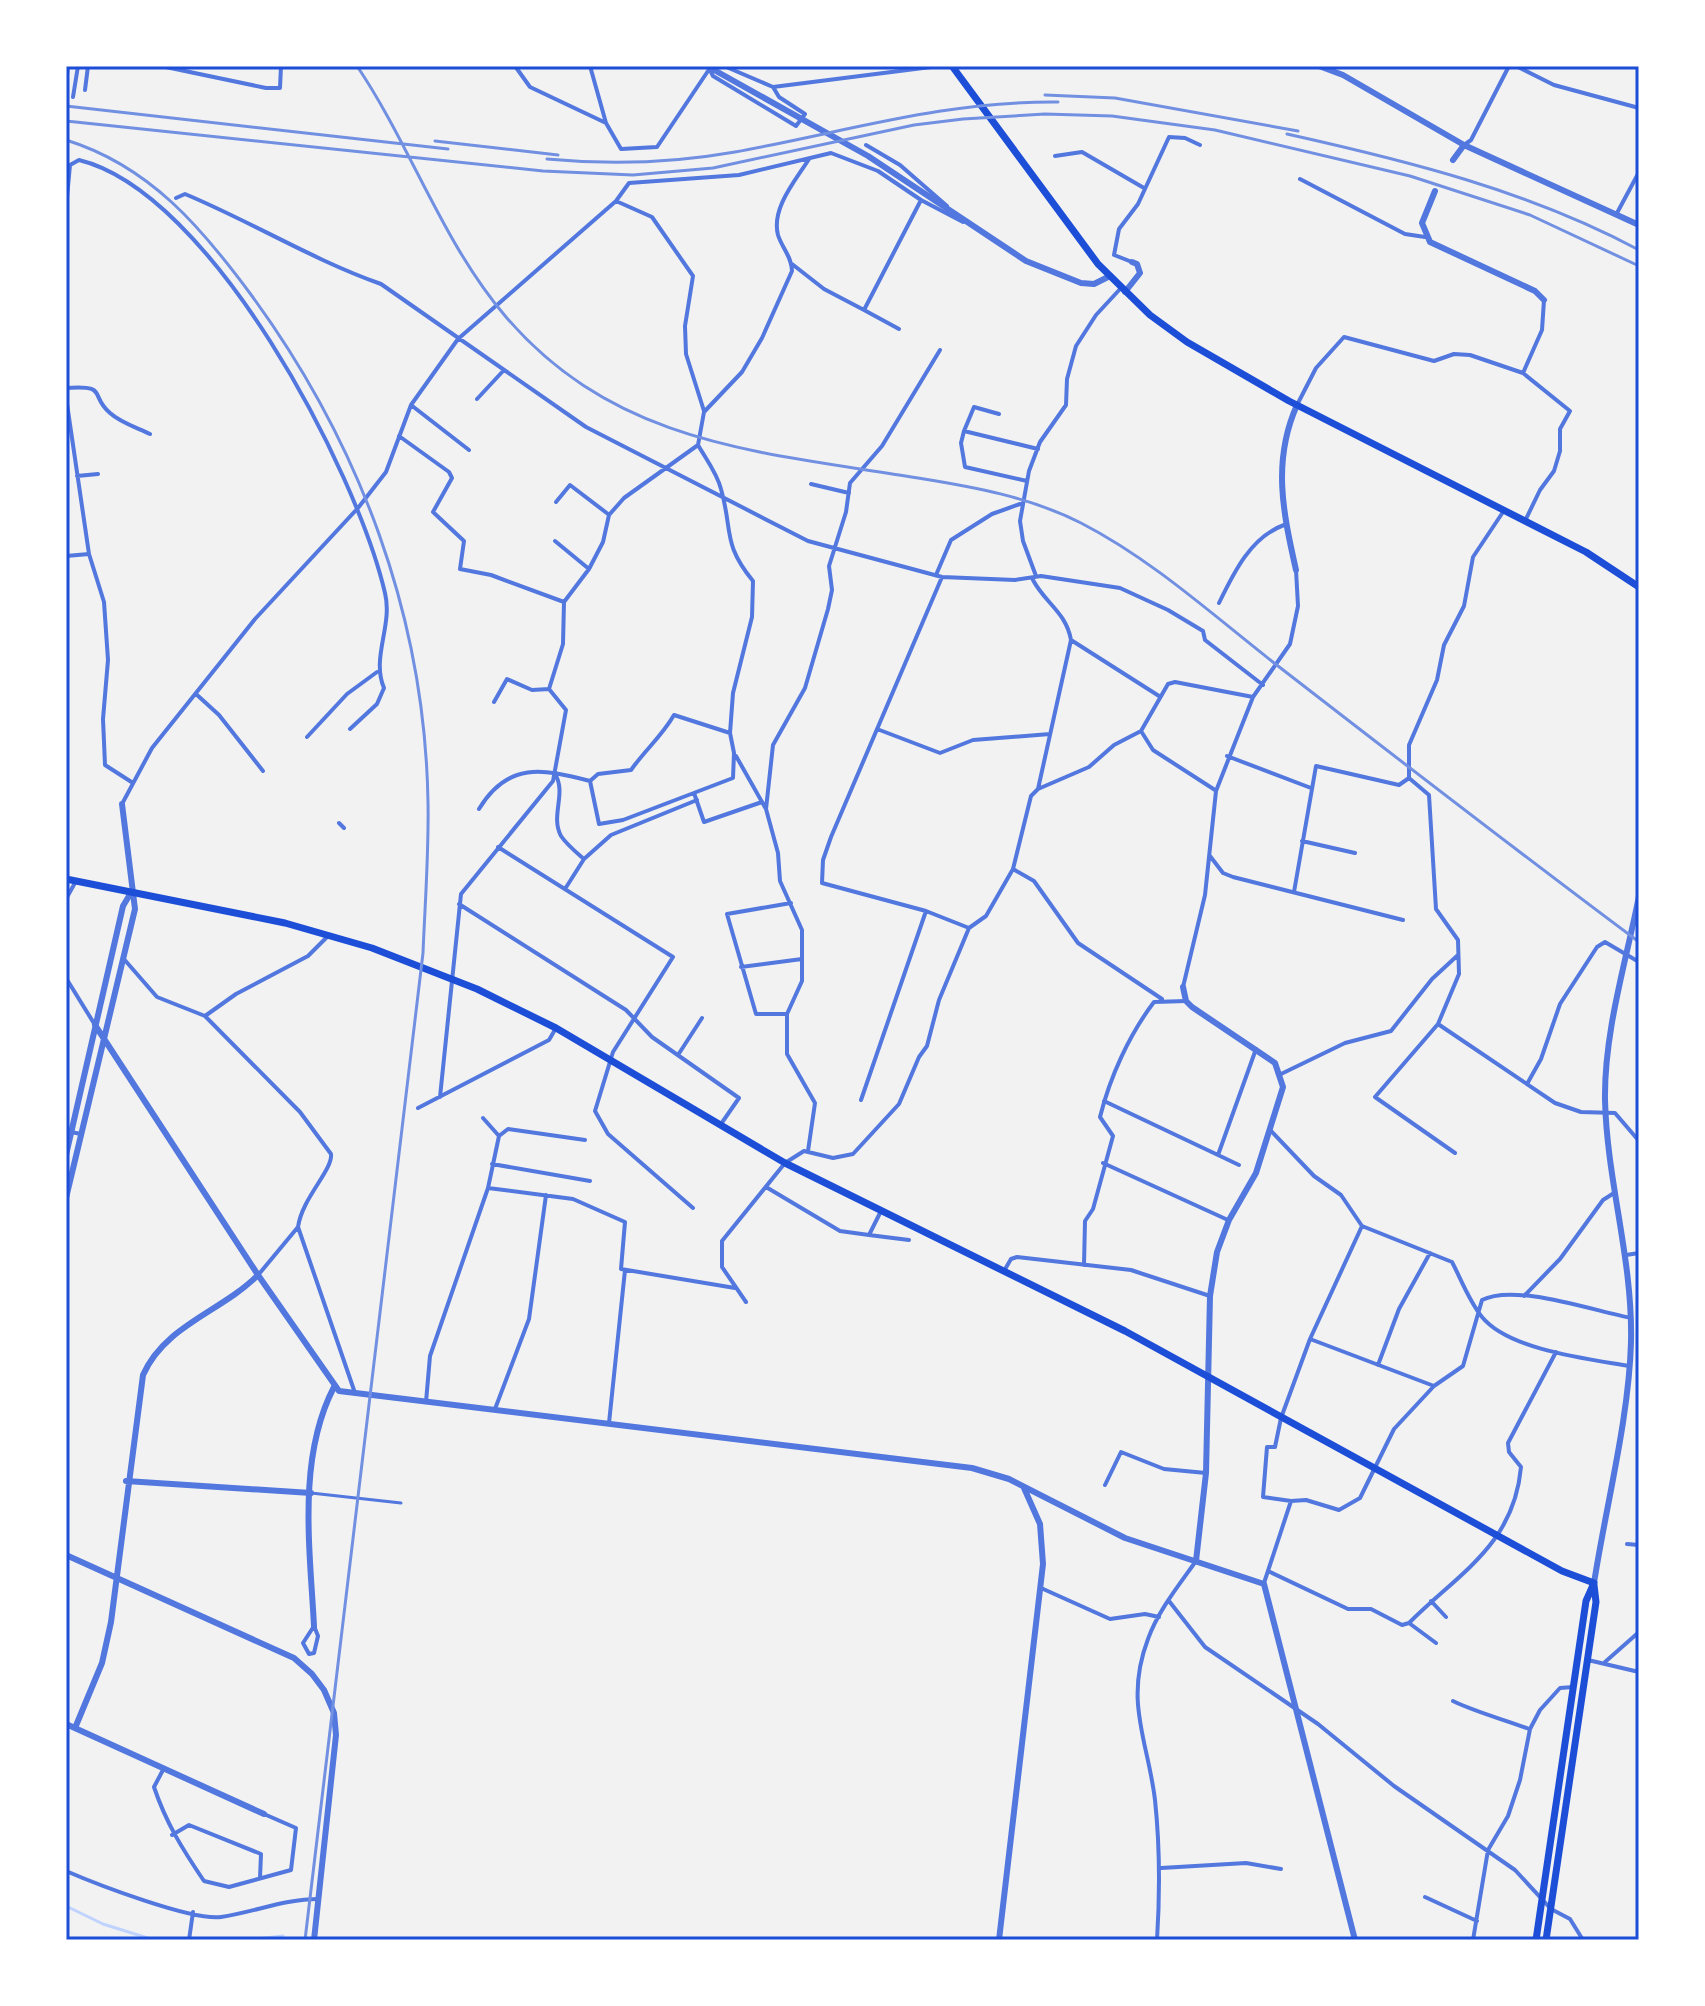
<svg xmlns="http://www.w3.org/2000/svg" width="1705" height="2006" font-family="'Asap Condensed',sans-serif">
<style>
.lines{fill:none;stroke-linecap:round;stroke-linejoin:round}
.stream{stroke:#bfd3fe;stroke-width:3}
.pedestrian{stroke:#5277de;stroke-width:3}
.minor{stroke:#5277de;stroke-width:4}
.tertiary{stroke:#5277de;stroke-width:6}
.primary{stroke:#1d4ed8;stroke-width:7}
.trunk{stroke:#1d4ed8;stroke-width:7}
.rail{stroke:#7290e2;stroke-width:3}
.neatline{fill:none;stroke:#1d4ed8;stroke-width:3}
</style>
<rect width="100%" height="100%" fill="#f2f2f2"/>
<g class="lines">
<path class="stream" d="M66,1906L103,1924L154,1940
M246,1940L283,1936V1940"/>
<path class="pedestrian" d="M311,1493L401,1503"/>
<path class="minor" d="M161,66L266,88H280L281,66
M515,66L530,87L606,123
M590,66L606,123L621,149L657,147L710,68L716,66
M724,66L773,87L939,66
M1516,66L1554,85L1639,108
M710,70L713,76L796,126L805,114L779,97L773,87
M66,83L68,66
M85,90L88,66
M73,97L78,66
M866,145L900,165L947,206
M1464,145L1471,140L1509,66
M1055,156L1082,152L1144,188
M1300,179L1405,234L1425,237
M176,198L185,194C252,222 313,260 381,284L586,427L808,541L942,577L1015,580L1041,576L1120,588L1168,610L1203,631L1205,640L1263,685
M616,201L652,217L693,276L685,326L686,354L704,411
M66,208L70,165L79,160C211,192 356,469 385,593C393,626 371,657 384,688L377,704L350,729
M1617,213L1639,172
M1132,262L1114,255L1119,229L1138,204L1169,137L1185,138L1200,145
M792,264L824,289L864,310L921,200
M864,310L899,329
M66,388C109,385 89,395 110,413C121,423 138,428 150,434
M66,397L89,554L104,602L108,660L103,719L105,765L133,783
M477,399L504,370
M411,405L469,450
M1297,405L1316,368L1344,337L1434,361L1454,354L1470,355L1523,373
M964,431L974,407L999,414
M399,436L449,472L452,478L433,512L464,541L460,569L491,575L564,602
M77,476L98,474
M1027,481L965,467L961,443L964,431L1038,449
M811,484L849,493
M556,502L570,485L608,514
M1525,521L1540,490L1554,471L1560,451V429L1570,411L1523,373L1542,330L1544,300
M555,541L589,569
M66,556L89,554
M936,575L951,540L992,514L1020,504
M1036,576L1023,541L1020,521L1029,471L1040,442L1066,405L1067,379L1076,346L1096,315L1121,288
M942,577L831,837L823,860L822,883L926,911L969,928
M1219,603C1234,572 1251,537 1284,525
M1071,640L1159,696
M196,694L219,715L263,771
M494,702L507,679L532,690L549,689
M877,729L940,753L973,740L1050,734
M307,737L347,694L377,672
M736,756L766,809L778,853L780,881L802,930V981L787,1014V1054L815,1103L808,1151
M1227,756L1311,788
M555,774C567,793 550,816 561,836C567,845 576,852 584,859
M590,781L599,824L623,820L733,778L734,753L730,733L733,693L752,617L753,581C722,543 733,531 721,489C717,473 706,459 698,445L704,412L742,372L762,338L792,271C792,257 782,248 778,235C771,208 796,180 809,159
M1038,789L1089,767L1114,745L1141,731
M1215,790L1153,750L1141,731L1168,684L1175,682L1253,697
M694,793L704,822L762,802
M122,804L152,748L255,619L358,508L386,472L411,405L458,339L616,201L629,183L739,175L831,153L878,171L921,200L963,222
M479,809C508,761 543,769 590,781L598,774L631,770C645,750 662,736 674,715L730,733
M766,809L773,745L805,688L828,609L832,590L829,566L846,512L850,483L882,446L940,350
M339,823L344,828
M1302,841L1355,853
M498,847L673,957L613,1052L595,1111L608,1134L693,1208
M1210,856L1223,873L1233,877L1403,920
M1013,869L1034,881L1078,943L1162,999
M565,889L584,859L611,835L697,800
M1294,892L1316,766L1399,785L1409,778
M66,899L76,881
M459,904L626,1010L652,1037L739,1098L721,1124
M123,958L157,997L205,1016L300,1112L331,1154C333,1170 302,1198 298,1227L355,1393
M741,967L802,959
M66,978L95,1025
M1183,987L1205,895L1216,791L1253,697L1290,644L1298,606L1296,570
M787,1014H756L727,914L791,903
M205,1016L236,994L308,956L327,937
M1438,1024L1555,1103L1581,1112L1615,1113L1639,1141
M678,1055L702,1018
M1281,1074L1345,1043L1391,1031L1432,979L1458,955
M1527,1084L1541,1059L1560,1004L1597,947L1605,942L1639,962
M440,1097L461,894L553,781L566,710L549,689L563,644L564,602L589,569L603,542L609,515L624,498L698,445
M861,1100L926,911
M1104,1101L1218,1155L1256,1049
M418,1108L549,1040L556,1028
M483,1118L499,1136
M66,1131L81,1134
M1271,1131L1314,1176L1341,1195L1362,1226L1452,1262C1461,1279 1469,1301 1482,1317C1509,1350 1588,1359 1629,1366
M1455,1153L1375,1097L1438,1024L1459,974L1458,940L1436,909L1429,795L1409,778V745L1437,680L1444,645L1464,606L1473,557L1503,512
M1218,1155L1239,1165
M1103,1163L1228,1220
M492,1164L590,1181
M766,1187L840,1231L869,1235L880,1213
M488,1188L499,1136L508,1129L585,1140
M869,1235L909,1240
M1626,1255L1639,1253
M1084,1265L1085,1221L1093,1209L1113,1136L1100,1117C1110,1077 1129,1035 1154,1002L1186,1001
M1004,1271L1011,1259L1017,1257L1131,1270L1210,1296
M259,1274L298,1227
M1524,1296L1560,1259L1603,1200L1614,1193
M746,1302L722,1267V1241L785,1163L804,1151L833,1158L853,1154L899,1104L919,1057L927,1046L939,1000L969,928L986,916L1013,869L1031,796L1038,789L1071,640C1066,612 1045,603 1033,580
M1310,1339L1434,1386
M1378,1365L1399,1309L1430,1253
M426,1402L430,1356L488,1188L573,1199L625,1222L621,1269L735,1288
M495,1409L529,1319L546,1195
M609,1423L625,1270
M1105,1485L1121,1452L1164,1469L1206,1473
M1291,1501L1263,1497L1267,1447H1275L1281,1418L1310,1339L1362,1226
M1627,1544L1639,1545
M1268,1571L1348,1609H1371L1402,1625L1409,1623C1459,1573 1514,1545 1521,1467L1509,1452L1508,1443L1556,1352
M1264,1583L1291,1501L1306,1500L1339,1510L1360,1498L1394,1429L1434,1386L1463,1366L1482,1300C1514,1283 1594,1311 1631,1318
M1041,1588L1110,1619L1145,1614L1159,1617
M1169,1601L1205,1647L1318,1724L1394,1786L1515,1870L1551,1909L1570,1919L1583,1940
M1431,1601L1446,1617
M1409,1623L1436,1643
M314,1626L318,1636L314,1653L309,1654L303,1643Z
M1588,1660L1639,1672
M1605,1662L1639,1632
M1453,1701C1478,1713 1503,1719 1529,1729
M164,1768L154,1787C166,1823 183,1850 204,1881L229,1887L291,1870L296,1828L264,1814
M172,1835L189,1825L261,1854L260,1878
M1161,1868L1246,1863L1281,1869
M66,1871C96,1884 192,1921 221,1917C255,1912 284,1899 319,1899
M1425,1897L1477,1921
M189,1940L193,1912
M1157,1940C1160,1893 1160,1847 1155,1800C1148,1741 1124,1702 1148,1639C1158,1611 1179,1585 1196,1561
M1473,1940L1488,1850L1508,1816L1520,1780L1530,1729L1540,1710L1560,1688L1573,1687"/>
<path class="tertiary" d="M707,66L868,156L1026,261L1081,283L1094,284L1110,276
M1319,66L1343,75L1464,145L1639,225
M1453,160L1464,145
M1435,191L1422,223L1430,242L1535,291L1544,300
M1125,292L1140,273L1137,264L1132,262
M1296,570C1283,512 1272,461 1297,405
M1183,987L1186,1001L1192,1007L1275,1063L1283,1087L1256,1173L1229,1220L1217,1252L1210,1296L1206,1473L1196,1561
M95,1025L258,1275L339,1391L972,1468L1009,1479L1125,1538L1264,1584L1355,1940
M66,1155L123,906L132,891
M66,1198L135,909L122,804
M126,1481L311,1493
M66,1555L294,1658L312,1674L324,1690L334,1713L336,1735L314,1940
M1594,1583C1606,1506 1629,1418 1631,1342C1633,1260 1607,1182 1605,1100C1604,1032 1626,962 1639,896
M314,1626C310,1549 297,1458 334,1387
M66,1724L264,1814
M75,1728L102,1663L111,1622L143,1375C165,1325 221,1312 258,1275
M999,1940L1043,1564L1040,1524L1024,1488"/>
<path class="primary" d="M66,879L285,923L372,948L477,989L556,1028L785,1163L1125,1331L1562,1571L1594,1583
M1536,1940L1586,1601L1594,1583
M1546,1940L1596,1602L1594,1585"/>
<path class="trunk" d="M952,66L1098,264L1150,315L1187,342L1289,401L1586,552L1639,587"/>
<path class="rail" d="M357,66C411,146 442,242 506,317C617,446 762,452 918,478C974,487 1030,497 1081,523C1153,560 1215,617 1278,666C1398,759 1517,851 1639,942
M1045,95L1115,98L1298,131
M66,106L448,149
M66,121L543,171L633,175L713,168L914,125L963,119L1045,114L1112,116L1215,130L1410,176L1530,215L1639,266
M1287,134C1408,161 1529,191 1639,250
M66,140C150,166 202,228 252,296C360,444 425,617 428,802C429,852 425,903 423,953L305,1940
M435,141L558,155
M547,159C610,165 673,163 735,152C846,132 942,101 1058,102"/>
</g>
<rect width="1705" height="2006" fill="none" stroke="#ffffff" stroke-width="136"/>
<rect x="68" y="68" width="1569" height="1870" class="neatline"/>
</svg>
